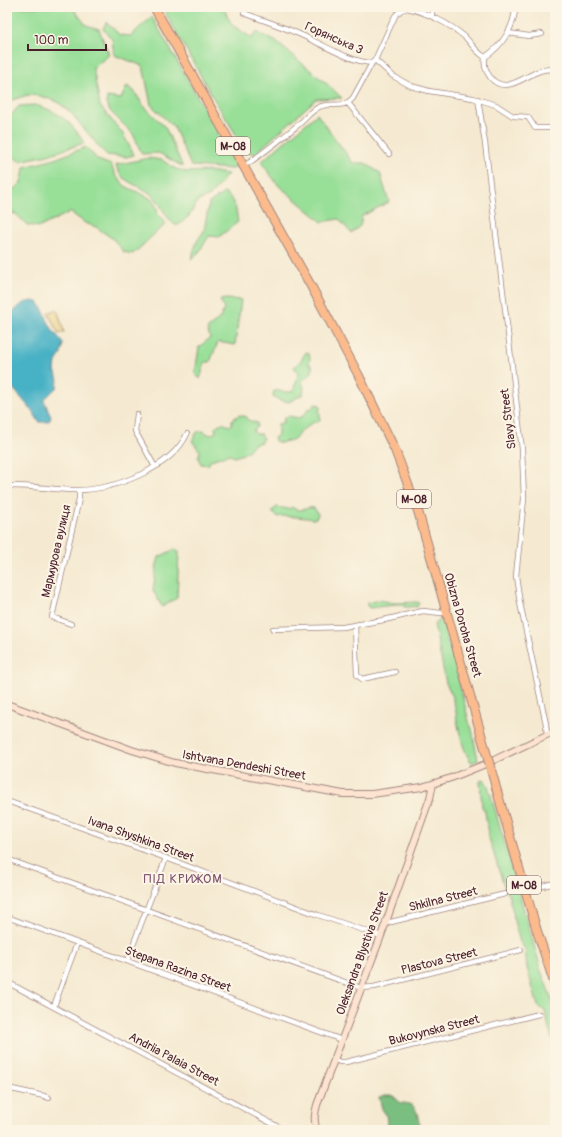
<svg xmlns="http://www.w3.org/2000/svg" width="562" height="1137" font-family="Pangolin,sans-serif">
<style>
.green{fill:#98df98;stroke:#717f62}
.forest{fill:#7abe80;stroke:#626e56}
.sand{fill:#eeda9e;stroke:#9c7c64}
.water{fill:#46b1c5;stroke:#486878}
.lines{fill:none;stroke-linecap:round;stroke-linejoin:round}
.street-casing{stroke:#a0847e;stroke-width:6}
.secondary-casing{stroke:#a0847e;stroke-width:8}
.highway-casing{stroke:#a0847e;stroke-width:10}
.street{stroke:#fff;stroke-width:4.5}
.secondary{stroke:#fde4d1;stroke-width:6}
.highway{stroke:#fbbb8d;stroke-width:8}
.highway-bridge-casing{stroke:#a0847e;stroke-width:10;stroke-linecap:butt}
.highway-bridge{stroke:#fbbb8d;stroke-width:8}
.labels{text-anchor:middle;stroke-width:4;stroke-linejoin:round;paint-order:stroke}
.shield{fill:#fcf5e5;stroke:#7f5f63;stroke-width:1}
.shield-label{font-size:11px;font-weight:bold;fill:#4a1f2b}
.street-label{font-size:12px;fill:#4a1f2b;stroke:#fcf5e5}
.neighbourhood-label{font-size:13px;letter-spacing:1px;fill:#7a506e;stroke:#fcf5e5}
</style>
<rect width="100%" height="100%" fill="#fcf5e5"/>
<filter id="ink" filterUnits="userSpaceOnUse"><feTurbulence type="fractalNoise" baseFrequency=".025" numOctaves="2"/><feDisplacementMap in="SourceGraphic" scale="8" xChannelSelector="R" yChannelSelector="G"/><feConvolveMatrix kernelMatrix="1 2 1 2 8 2 1 2 1" color-interpolation-filters="sRGB"/></filter>
<filter id="wash" filterUnits="userSpaceOnUse"><feTurbulence type="fractalNoise" baseFrequency=".012" numOctaves="4" result="noise"/><feDisplacementMap in="SourceGraphic" scale="16" xChannelSelector="R" yChannelSelector="G"/><feGaussianBlur stdDeviation="0.9" result="paint"/><feColorMatrix in="noise" values="0 0 0 0 0 0 0 0 0 0 0 0 0 0 0 0 0 1.4 0 .05"/><feComposite in="paint" operator="in"/></filter>
<g filter="url(#wash)">
<rect width="100%" height="100%" fill="#f5ead1"/>
<path class="green" d="M7,7H72L86,25L99,29L109,55L93,68L100,106L123,134L134,155L126,157L107,155L100,148L71,113L58,102L40,96L28,95L12,100L7,98Z
M162,7H224V9L232,25L252,38L256,32L275,41L326,83L342,98L316,99L255,154L247,152L215,101Z
M152,17L237,166L232,169L191,166L174,127L151,105L143,66L114,55L112,39L103,29L106,22L120,35L130,36Z
M127,86L134,91L143,105L165,127L183,167L159,153L142,154L133,134L110,111L106,104L107,97L121,99Z
M35,105C58,111 72,122 84,143L48,155L19,161C5,153 7,134 7,120L19,106Z
M317,114L353,163H365L380,173L389,202L362,216L360,226L351,233L339,219L322,222L278,185L261,162Z
M86,147L98,160L111,165L116,176L125,186L150,198L156,206L158,214L166,224C154,233 145,244 133,254L124,252L113,239L96,227L85,223L70,212L40,227L27,225L16,214L7,213V193C22,185 22,184 24,167L52,160Z
M148,158L162,160L176,169L187,172L208,171L228,174L210,196L198,201L189,216L180,224L175,225C165,217 162,205 154,197C142,184 121,185 116,165Z
M224,193C236,198 236,211 238,222L219,237L209,236L199,252L191,259L197,241L204,231L209,203Z
M226,299L241,300L235,345L218,342L210,362H205L200,379L195,374L199,347L210,338L207,329L220,318L224,309L220,300Z
M306,352L309,353L310,358L309,364L312,365C314,374 308,376 302,381L304,388L303,394L289,402L279,400L273,396L274,391C280,389 286,394 293,391L299,373L294,367L300,362Z
M315,404L320,405V409L319,412L320,413V419L318,422H314L301,431L295,439L281,443L275,441L274,438L278,435V424L283,423L284,418L289,416L299,418L304,415L309,408L311,409Z
M239,415L247,417L248,420L257,423V427L253,431L256,434H261L263,438L261,442L253,445C249,452 242,455 234,457L229,454L211,460L208,465L201,464L198,458L200,451L192,441L197,432L203,431L210,435L216,432L215,428C220,421 224,424 230,426L232,424V420Z
M277,507L289,509L292,507C301,514 306,506 314,508L318,514L317,517L314,519C307,518 283,515 278,517L273,513L272,511Z
M175,549L179,551L177,598L162,607L153,590L157,564L159,557Z
M379,600L395,603L417,602L419,603L417,607C413,606 412,607 408,607C405,608 403,605 399,605C390,605 379,607 370,608L367,606V603Z
M440,618H442L445,625V633L452,653L469,722L472,729L478,760L472,763C463,752 460,734 457,720C456,714 456,706 453,701V697L446,683L434,624L439,621Z
M484,779L488,786L492,799L539,962V966L555,1007V1042L551,1037L545,1011L538,1006L527,968L525,949L520,942L514,921L513,911L510,902L509,896L505,889L488,835L485,811L482,807L480,782L481,780Z"/>
<path class="forest" d="M385,1095H392L401,1103C418,1103 417,1113 420,1127L419,1130H388L386,1115L382,1109L379,1097Z"/>
<path class="sand" d="M57,309L64,332L59,334L48,313Z"/>
<path class="water" d="M32,301L38,302C44,309 46,319 51,327C54,333 59,337 63,343L61,354L56,362L55,370L58,380L57,387L44,400L51,417L50,420L46,422H39L33,412L12,387L7,385V306L13,312L23,303Z"/>
</g>
<g filter="url(#ink)">
<g class="lines">
<g class="street-casing">
<path id="street" d="M244,13C262,20 281,26 299,34C320,43 350,62 372,63
M432,16V7
M508,33L529,36L542,34
M485,57C501,47 515,27 515,7
M375,60L395,16L401,10L407,8C426,12 450,24 465,37C472,44 476,52 485,57C484,65 485,70 490,77C509,101 533,63 555,70
M478,99L485,143L522,449L524,499L516,576L520,603L546,724L547,735
M348,103L389,154
M244,166C263,154 281,139 298,125C305,119 311,111 319,107C331,101 343,110 353,98L372,63L375,60L393,76L411,86L429,91L473,98L496,105L513,116L528,117L535,128H554
M137,414L135,431L155,467
M7,486C31,485 54,490 77,490C113,490 171,469 187,434
M71,624L52,617L79,499V490
M355,626L357,675L362,679L395,672
M273,629L343,627L384,620L423,611L441,613L447,612
M7,801L166,858L318,915L381,936
M7,859L361,988L374,987L521,950
M535,888L555,883
M7,917L342,1040
M385,921L391,922L505,894
M127,961L166,858
M7,982L284,1130
M54,1006L77,943
M335,1060L340,1062H346L539,1014
M7,1088L44,1096L49,1098"/>
</g>
<g class="secondary-casing">
<path id="secondary" d="M7,704L132,750L175,763L343,794H372L422,787L451,778L483,765
M494,760L555,731
M317,1130C313,1121 315,1113 317,1105L381,936L430,798L433,784"/>
</g>
<g class="highway-casing">
<path id="highway" d="M154,7L311,286L358,374L395,450L418,511L479,727
M495,784L537,931L555,985"/>
</g>
<use href="#street" class="street"/>
<use href="#secondary" class="secondary"/>
<use href="#highway" class="highway"/>
<g class="highway-bridge-casing">
<path id="highway-bridge" d="M479,727L495,784"/>
</g>
<use href="#highway-bridge" class="highway-bridge"/>
</g>
</g>
<g class="labels">
<g class="shield">
<rect x="216" y="137" width="34" height="18" rx="3"/>
<rect x="397" y="490" width="34" height="18" rx="3"/>
<rect x="507" y="876" width="34" height="18" rx="3"/>
</g>
<g class="shield-label">
<text x="233" y="150">М-08</text>
<text x="414" y="503">М-08</text>
<text x="524" y="889">М-08</text>
</g>
<g class="street-label">
<text transform="translate(334 38) rotate(24)" y="4">Горянська 3</text>
<text transform="translate(508 419) rotate(-97)" y="4">Slavy Street</text>
<text transform="translate(56 551) rotate(-77)" y="4">Мармурова вулиця</text>
<text transform="translate(463 625) rotate(74)" y="4">Obizna Doroha Street</text>
<text transform="translate(244 765) rotate(10)" y="4">Ishtvana Dendeshi Street</text>
<text transform="translate(141 839) rotate(20)" y="4">Ivana Shyshkina Street</text>
<text transform="translate(443 899) rotate(-14)" y="4">Shkilna Street</text>
<text transform="translate(362 953) rotate(-70)" y="4">Oleksandra Blystiva Street</text>
<text transform="translate(439 961) rotate(-14)" y="4">Plastova Street</text>
<text transform="translate(178 969) rotate(20)" y="4">Stepana Razina Street</text>
<text transform="translate(434 1030) rotate(-14)" y="4">Bukovynska Street</text>
<text transform="translate(174 1059) rotate(28)" y="4">Andriia Palaia Street</text>
</g>
<g class="neighbourhood-label">
<text x="183" y="883">ПІД КРИЖОМ</text>
</g>
</g>
<rect width="562" height="1137" fill="none" stroke="#fcf5e5" stroke-width="24"/>
<path d="M28 44v6h78v-6" fill="none" stroke="#4a1f2b" stroke-width="2"/>
<text x="34" y="44" font-size="12" fill="#4a1f2b" stroke="#fcf5e5" stroke-width="3" paint-order="stroke">100 m</text>
</svg>
